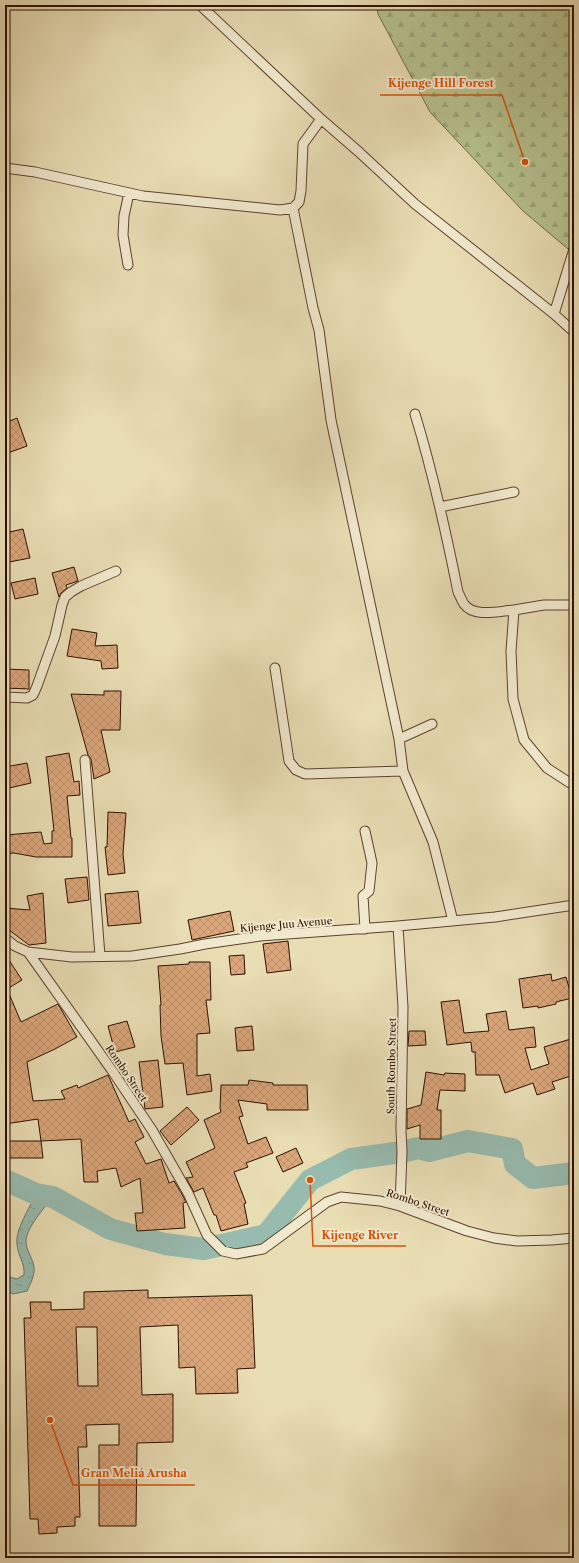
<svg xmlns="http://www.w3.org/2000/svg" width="579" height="1563" font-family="'Libre Caslon Text',serif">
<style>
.forest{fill:url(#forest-firs);stroke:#716847}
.water{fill:url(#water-ripples);stroke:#6d7669}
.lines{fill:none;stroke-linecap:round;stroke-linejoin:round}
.river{stroke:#97bbaf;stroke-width:22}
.building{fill:url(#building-cross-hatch);stroke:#2d0f00;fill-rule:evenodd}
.street-casing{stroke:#5c422d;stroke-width:11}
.street{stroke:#f1e9ce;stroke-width:9}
.labels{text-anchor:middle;stroke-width:4;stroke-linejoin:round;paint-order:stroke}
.street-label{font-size:10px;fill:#2d0f00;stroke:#f1e9ce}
.leader{fill:none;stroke:#d5520b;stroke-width:1.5}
.callout-dot{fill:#d5520b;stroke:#f1e9ce;stroke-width:1.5}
.callout-label{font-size:11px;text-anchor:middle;font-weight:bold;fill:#d5520b;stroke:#f1e9ce;stroke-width:4;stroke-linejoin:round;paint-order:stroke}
</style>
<defs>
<pattern id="forest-firs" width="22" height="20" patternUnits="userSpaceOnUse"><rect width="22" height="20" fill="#b5c18e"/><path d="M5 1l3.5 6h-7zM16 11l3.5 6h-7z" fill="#9ca579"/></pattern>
<pattern id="water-ripples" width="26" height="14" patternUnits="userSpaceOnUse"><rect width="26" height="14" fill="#97bbaf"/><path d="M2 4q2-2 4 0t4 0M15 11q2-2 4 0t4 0" fill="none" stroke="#82a095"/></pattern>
<pattern id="building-cross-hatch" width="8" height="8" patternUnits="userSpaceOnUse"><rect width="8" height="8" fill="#daa67a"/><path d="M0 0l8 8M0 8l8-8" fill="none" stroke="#bb8e68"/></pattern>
</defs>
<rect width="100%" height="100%" fill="#e9ddb4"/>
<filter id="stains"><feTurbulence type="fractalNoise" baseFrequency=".005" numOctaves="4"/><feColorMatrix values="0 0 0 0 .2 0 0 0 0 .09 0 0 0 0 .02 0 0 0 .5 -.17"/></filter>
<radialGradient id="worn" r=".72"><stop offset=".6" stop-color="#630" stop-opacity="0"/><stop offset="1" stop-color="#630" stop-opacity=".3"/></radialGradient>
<path class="forest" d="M377,5H574V254L523,211L430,112L378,14Z"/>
<path class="water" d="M36,1194L53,1197C45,1207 26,1228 26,1241C26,1251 33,1258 34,1267C35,1276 30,1284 27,1291L13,1294L5,1290V1276L17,1279L24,1275C25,1262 18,1257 17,1244C15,1230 30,1207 36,1194Z"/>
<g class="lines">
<path class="river" d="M5,1180L36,1194L53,1197L110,1229L165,1244L204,1249L266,1235L310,1180L351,1159L402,1152L418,1148L429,1151L468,1141L512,1149L515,1164L533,1178L574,1173"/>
</g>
<path class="building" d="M17,418L27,446L5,454V423Z
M23,529L30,558L9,562L5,541V533Z
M74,567L78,581L66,585L67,588L61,593L59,597L52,573Z
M35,578L38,594L15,599L11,583Z
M72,629L97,633L95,646L117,645L118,668L102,669L101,661L67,656Z
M5,669L29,670V689L5,688Z
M104,691H121L120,730H101L110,772L94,779L91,759L88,755L71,694L104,695Z
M69,753L74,782L79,781L80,795L67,796L71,838H72V857H36L14,853L5,854V835L41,832L44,844L52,843V831H54L46,757Z
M27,763L31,783L5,789V767Z
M108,812L126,813L123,854L125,873L108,875L105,847H107Z
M87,877L89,900L68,903L65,879Z
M138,891L141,923L108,926L105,894Z
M43,893L46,943L29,945L5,927V908L30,910L27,896Z
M230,911L234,931L192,940L188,920Z
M288,941L291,970L267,973L263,944Z
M5,954L22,980L7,989L21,1022L58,1004L77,1037L55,1049L27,1062L33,1101L65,1099L61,1091L77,1085L78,1088L108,1075L129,1122L135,1119L144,1137L135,1142L146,1164L161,1159L169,1183L174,1181L183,1196L186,1202L183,1203L185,1228L137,1231L135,1213H143L140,1178L121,1187L116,1168L97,1171L98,1182H84L81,1139L41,1141L38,1119L5,1124Z
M244,955L245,974L231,975L229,956Z
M189,962H210L211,1000H206L210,1033L197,1034V1076L210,1074L212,1091L187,1095L183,1063L165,1064L161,1036L160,1005H161L158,966L189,964Z
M551,974L552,981L566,977L572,998L556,1002V1004L538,1008V1006L523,1008L519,979Z
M459,1000L464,1033L489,1031L486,1014L506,1011L509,1030L534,1027L536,1047L525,1048L531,1070L549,1064L544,1047L574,1038V1075L552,1082L555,1089L537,1095L533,1083L505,1093L499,1075H476L475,1052H472L471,1042L447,1045L441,1002Z
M127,1021L135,1047L115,1052L108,1026Z
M252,1026L254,1050L237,1051L235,1028Z
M409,1031H425L426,1045L408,1046Z
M158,1060L163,1107L145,1109L139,1062Z
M426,1072L444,1075L445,1073L465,1074V1091L440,1090L437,1110H441V1139H420V1125L407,1129V1109L421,1105Z
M249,1080L273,1083V1085H307L308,1110H267V1104L238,1100L243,1116L239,1117L248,1144L266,1137L273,1153L246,1163L248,1167L234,1172L246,1203L244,1204L248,1224L221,1231L216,1215H214L203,1188L194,1192L186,1178L193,1177L186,1162L215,1148L204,1120L221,1112L220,1108L221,1085H248Z
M187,1107L199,1120L171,1145L160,1131Z
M5,1141H41L43,1158H5Z
M296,1148L303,1163L283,1172L276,1157Z
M148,1290V1298L252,1295L255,1368L237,1369L238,1393L196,1394L195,1367L179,1368L178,1325L140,1327L142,1395L173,1394V1442L137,1443L136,1526H99V1445H119V1424L86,1425L87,1447H78L80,1517H75V1526L57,1527V1533L39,1534L38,1519H30L24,1318H31L30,1302H51V1310L84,1309V1292ZM76,1327H97L98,1386H78Z"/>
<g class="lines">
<g class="street-casing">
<path id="street" d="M200,5L321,119L359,152L415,204L554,314L574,332
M5,168L35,172L143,196L280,210L293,208L299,202L301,191L303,144L321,119
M293,208L313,308L319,330L331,420L399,739L403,771L433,842L453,921
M128,265L123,235L124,216L129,193
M554,314L574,249
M415,414C433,473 446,532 458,592C460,596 462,601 464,604C474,618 499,611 514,610
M440,507L514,492
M574,605H544L514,610L511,651L513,699L524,740L547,768L570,783H574
M275,668L289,761L296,770L305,774L403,771
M5,697L27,698L33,695L37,686L55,636L62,605L65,597L71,592L81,586L116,571
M399,739L432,724
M85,760L100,956
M398,926L403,1007L401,1130L402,1152L400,1206
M365,929L363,896L369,891L372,863L365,831
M5,938L15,946L28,952L72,957L132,956L180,949L205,944L260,936L398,926L495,917L574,905
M28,952L111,1069L152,1130L188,1193L207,1235L223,1251L236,1254L263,1249L327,1202L341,1197L380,1201L400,1206L467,1231L494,1238L517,1241L552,1240L574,1238"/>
</g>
<use href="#street" class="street"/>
</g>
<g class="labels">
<g class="street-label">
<text transform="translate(286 924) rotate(-5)" y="4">Kijenge Juu Avenue</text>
<text transform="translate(391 1066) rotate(-89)" y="4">South Rombo Street</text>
<text transform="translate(127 1073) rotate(56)" y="4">Rombo Street</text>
<text transform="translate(418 1202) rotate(18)" y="4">Rombo Street</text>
</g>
</g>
<path class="leader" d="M525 162L502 95H380M310 1180L313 1246H406M50 1420L73 1485H195"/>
<g class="callout-dot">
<circle cx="525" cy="162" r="4"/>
<circle cx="310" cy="1180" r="4"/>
<circle cx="50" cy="1420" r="4"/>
</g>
<g class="callout-label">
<text x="441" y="87">Kijenge Hill Forest</text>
<text x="360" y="1239">Kijenge River</text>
<text x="134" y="1477">Gran Meliá Arusha</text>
</g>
<rect width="579" height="1563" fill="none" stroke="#e9ddb4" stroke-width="20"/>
<rect x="6" y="6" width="567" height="1551" fill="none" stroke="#2d0f00" stroke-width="2"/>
<rect x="10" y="10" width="559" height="1543" fill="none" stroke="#2d0f00"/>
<rect width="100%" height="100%" filter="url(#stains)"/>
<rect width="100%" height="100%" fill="url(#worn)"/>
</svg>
